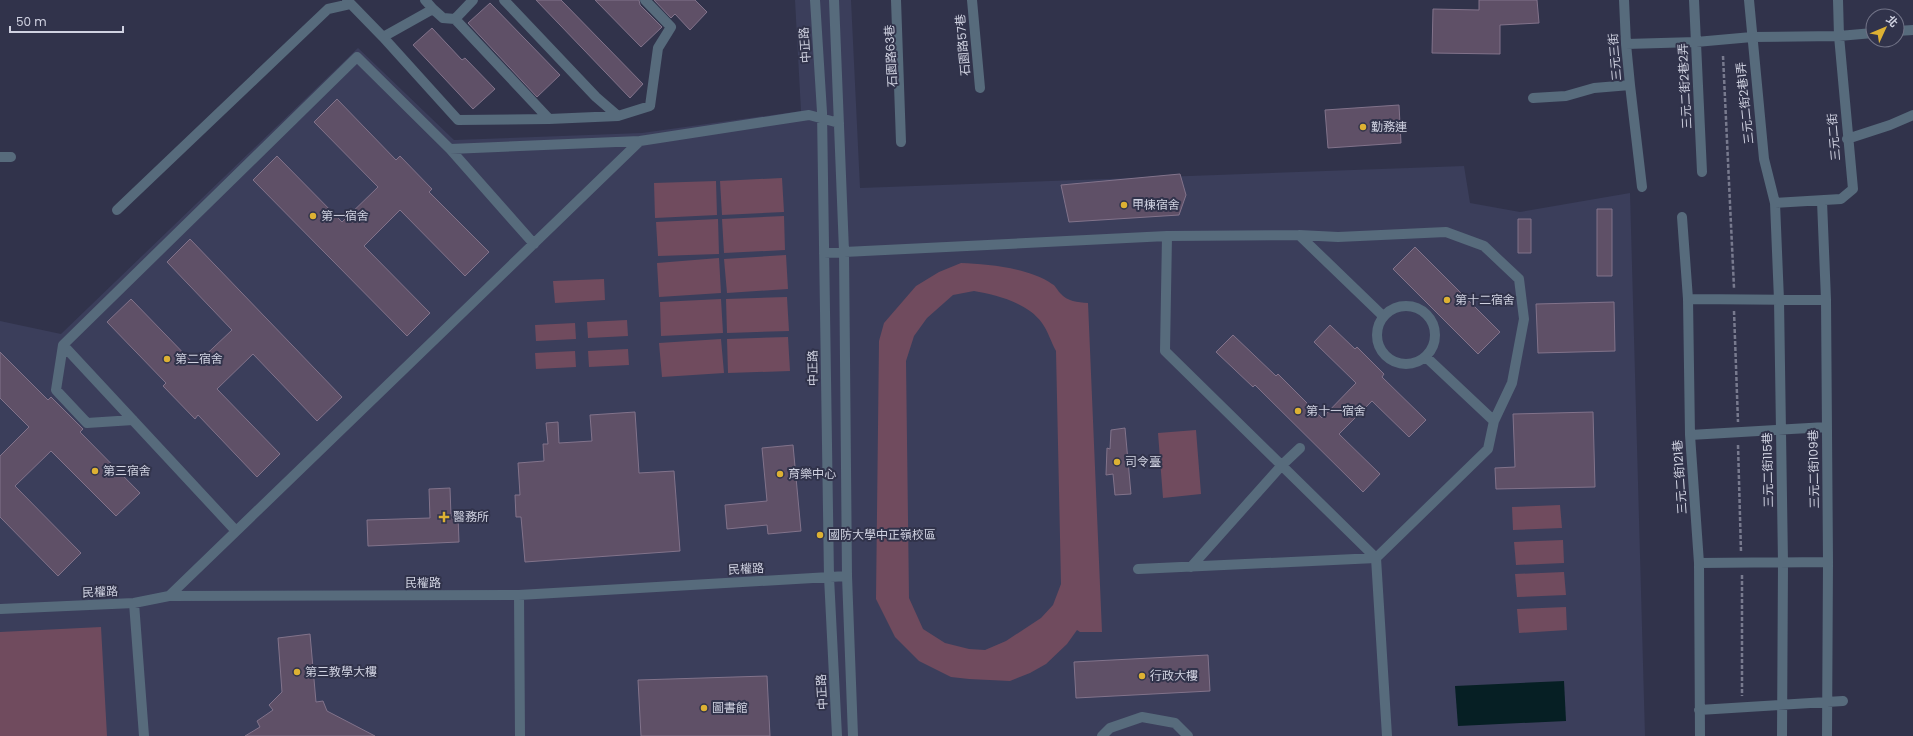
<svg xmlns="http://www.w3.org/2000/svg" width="1913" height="736" font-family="Poppins,'Noto Sans TC',sans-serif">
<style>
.built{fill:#3b3e5b}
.green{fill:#704b5e;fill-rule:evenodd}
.water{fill:#061f24}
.building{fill:#5f5067;stroke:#82738b}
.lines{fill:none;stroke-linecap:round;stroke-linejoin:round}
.path{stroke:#787a8e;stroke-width:2.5;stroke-dasharray:4 2;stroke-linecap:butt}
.minor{stroke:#576b7c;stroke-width:10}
.poi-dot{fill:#ddb133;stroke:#31334b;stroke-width:1.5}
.labels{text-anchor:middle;stroke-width:4;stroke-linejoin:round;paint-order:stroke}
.street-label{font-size:12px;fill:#d0d2e1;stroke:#31334b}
.poi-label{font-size:12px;fill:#d0d2e1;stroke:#31334b;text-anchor:start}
</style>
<rect width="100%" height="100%" fill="#31334b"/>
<path class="built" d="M795,0H851L860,188L1464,166L1470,203L1520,212L1630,193L1645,736H0V321L61,334L358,48L454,140L642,133L801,111Z"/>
<path class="green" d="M782,178L784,212L722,215L720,181Z
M716,181L717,215L655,218L654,183Z
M784,216L785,250L724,253L722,219Z
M718,219L719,254L658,256L656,222Z
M786,255L788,289L727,293L724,259Z
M719,258L721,293L659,297L657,263Z
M961,263C988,264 1030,268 1052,284C1056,286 1057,290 1060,293C1068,302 1077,302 1088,303L1102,632H1080L1077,630L1067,644L1046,664L1030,673L1010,681L969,679L951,677L919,661L895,637L876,599L879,341L884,323L916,286L939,272ZM974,291C997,295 1028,303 1042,323C1048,331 1051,342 1056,351L1061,584L1053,605L1041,618L1006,641L985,650L969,649L945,643L923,629L909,598L906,361L914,336L927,318L953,295Z
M604,279L605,300L555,303L553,281Z
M787,297L789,331L727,333L726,299Z
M721,299L723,333L661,336L660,302Z
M627,320L628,336L588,338L587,322Z
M575,323L576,339L536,341L535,325Z
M788,337L790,371L728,373L727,339Z
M721,339L724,373L662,377L659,343Z
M628,349L629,365L589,367L588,351Z
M575,351L576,367L536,369L535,353Z
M1196,430L1201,494L1163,498L1158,433Z
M1560,505L1562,528L1513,530L1512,507Z
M1563,540L1564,563L1516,565L1514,542Z
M1564,572L1566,595L1517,597L1515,574Z
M1566,607L1567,630L1519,633L1517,609Z
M101,627L107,736H0V632Z"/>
<path class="water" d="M1564,681L1566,721L1458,726L1455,686Z"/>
<path class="building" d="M536,0H561L643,84L630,98Z
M595,0H639L640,5L662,27L641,47Z
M654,0H695L707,12L690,30L675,14L671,18Z
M1479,0H1537L1539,23L1500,25V54L1432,53L1433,9L1479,10Z
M490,3L560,75L537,97L468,23Z
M432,28L462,60L465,58L495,89L473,109L413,45Z
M337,99L396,160L400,156L432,189L429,192L489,252L465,276L400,210L364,246L430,313L407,336L253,180L277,156L342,222L378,187L314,122Z
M1399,105L1401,143L1328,148L1325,110Z
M1180,174L1186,195L1179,215L1069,222L1061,185Z
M1597,209H1612V276H1597Z
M1518,219H1531V253H1518Z
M190,239L342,397L317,421L253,354L217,389L280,454L257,477L198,415L195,419L163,386L166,383L107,322L131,299L195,365L232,330L167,262Z
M1415,247L1500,332L1478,354L1393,269Z
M1614,302L1615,351L1538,353L1536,304Z
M1330,325L1355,349L1357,347L1384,374L1382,377L1426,420L1409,437L1372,401L1339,434L1380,474L1363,492L1255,385L1253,387L1216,352L1233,335L1276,376L1278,374L1322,418L1356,383L1314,342Z
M0,352L48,400L51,397L83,429L80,432L140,493L116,516L51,451L15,486L81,553L58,576L0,517V456L29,427L0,398Z
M635,412L639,473L674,471L680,551L525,562L521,517H516L515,495H520L518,463L544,461L543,444H548L546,423L558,422L559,443L592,441L590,415Z
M1593,412L1595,487L1496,489L1495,468L1515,467L1513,414Z
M1125,428L1131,494L1115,495L1113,474L1106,475L1107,448L1110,449L1111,430Z
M793,445L801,531L768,534L767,525L727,529L725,505L767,501L762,448Z
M450,488L451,516H458L459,542L368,546L367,520L430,518L429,489Z
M310,634L316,702L323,701L327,711L375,736H245L260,727L257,721L273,710L269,705L282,692L278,638Z
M1208,655L1210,691L1076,698L1074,662Z
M767,676L770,736H641L638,680Z"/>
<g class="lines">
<path class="path" d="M1723,56L1734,288
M1734,311L1738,422
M1738,445L1741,552
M1742,575V696"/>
<path class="minor" d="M347,0L383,37
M425,0L433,9
M504,0L596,97L618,116L650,106L658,48L671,27L645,0
M815,0L822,112L829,577L837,736
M834,0L844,251L847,576L853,736
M896,0L901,142
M972,0L980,88
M1694,0L1702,172
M1749,0L1764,159L1775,203L1779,300L1783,563L1782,736
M455,19L473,0
M1897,31L1913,30
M1626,44L1696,42L1752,37L1839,36L1873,33
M1630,85L1642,187
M1533,98L1566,96L1594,88L1630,85L1626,44L1624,0
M549,119L455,19L443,18L433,9L383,37L458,120L549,119L618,116
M1847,139L1890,125L1913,115
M450,149L534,244
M0,157H11
M1822,201L1826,300L1828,562L1827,736
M1775,203L1841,199L1853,189L1839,36L1838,0
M117,210L328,9L350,4
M1682,217L1688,299L1690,435L1699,563L1700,736
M1299,235L1383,316
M824,253L1167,236L1299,235L1338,237L1446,232L1484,246L1519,279L1524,319L1512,383L1494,421L1488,449L1376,558L1387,736
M1688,299L1826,300
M1377 335a29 29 0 1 1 58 0a29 29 0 1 1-58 0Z
M63,345L56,390L87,423L133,420
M1426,357L1494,421
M1690,435L1827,427
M236,531L63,345L357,57L450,149L640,141
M1699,563L1828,562
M1191,567L1282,465L1300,448
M1138,569L1376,558L1165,351L1167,236
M519,595L520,736
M169,596L640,141L809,115L839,123
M134,603L144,736
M0,609L134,603L169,596L519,595L847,576
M1699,710L1843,701
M1102,736L1110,728L1142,717L1175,723L1188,736"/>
</g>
<g class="poi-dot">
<circle cx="1363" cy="127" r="4"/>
<circle cx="1124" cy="205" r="4"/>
<circle cx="313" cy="216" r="4"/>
<circle cx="1447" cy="300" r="4"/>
<circle cx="167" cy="359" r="4"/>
<circle cx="1298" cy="411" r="4"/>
<circle cx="1117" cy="462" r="4"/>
<circle cx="95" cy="471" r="4"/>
<circle cx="780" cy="474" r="4"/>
<path d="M442 511h4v4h4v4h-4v4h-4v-4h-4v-4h4z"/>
<circle cx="820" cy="535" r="4"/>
<circle cx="297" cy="672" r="4"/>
<circle cx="1142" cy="676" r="4"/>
<circle cx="704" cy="708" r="4"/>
</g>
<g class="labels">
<g class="street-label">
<text transform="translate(805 45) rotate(-94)" y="4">中正路</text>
<text transform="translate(963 45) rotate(-95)" y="4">石園路57巷</text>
<text transform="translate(891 56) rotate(-93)" y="4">石園路63巷</text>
<text transform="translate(1615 57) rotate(-95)" y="4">三元三街</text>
<text transform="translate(1685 86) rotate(-93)" y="4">三元二街2巷2弄</text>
<text transform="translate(1745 103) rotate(-96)" y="4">三元二街2巷1弄</text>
<text transform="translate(1834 137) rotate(-95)" y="4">三元二街</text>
<text transform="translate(813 368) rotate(-91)" y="4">中正路</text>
<text transform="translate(1814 469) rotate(-91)" y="4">三元二街109巷</text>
<text transform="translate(1768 470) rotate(-91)" y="4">三元二街115巷</text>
<text transform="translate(1680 477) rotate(-94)" y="4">三元二街121巷</text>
<text transform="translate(746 569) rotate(-3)" y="4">民權路</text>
<text x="423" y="587">民權路</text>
<text transform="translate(100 592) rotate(-2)" y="4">民權路</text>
<text transform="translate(822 692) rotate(-93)" y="4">中正路</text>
</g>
<g class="poi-label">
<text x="1371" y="131">勤務連</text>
<text x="1132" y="209">甲棟宿舍</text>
<text x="321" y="220">第一宿舍</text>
<text x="1455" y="304">第十二宿舍</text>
<text x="175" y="363">第二宿舍</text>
<text x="1306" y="415">第十一宿舍</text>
<text x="1125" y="466">司令臺</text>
<text x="103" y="475">第三宿舍</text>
<text x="788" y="478">育樂中心</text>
<text x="453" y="521">醫務所</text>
<text x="828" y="539">國防大學中正嶺校區</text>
<text x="305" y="676">第三教學大樓</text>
<text x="1150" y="680">行政大樓</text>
<text x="712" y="712">圖書館</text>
</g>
</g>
<g transform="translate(1885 28) rotate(46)"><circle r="19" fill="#31334b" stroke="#717387"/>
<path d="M0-3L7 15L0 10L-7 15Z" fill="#ddb133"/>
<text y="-6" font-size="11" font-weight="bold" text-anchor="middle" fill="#d0d2e1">北</text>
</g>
<path d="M10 26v6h113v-6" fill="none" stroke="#d0d2e1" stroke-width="2"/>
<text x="16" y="26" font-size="12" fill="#d0d2e1" stroke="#31334b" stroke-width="3" paint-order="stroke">50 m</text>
</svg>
